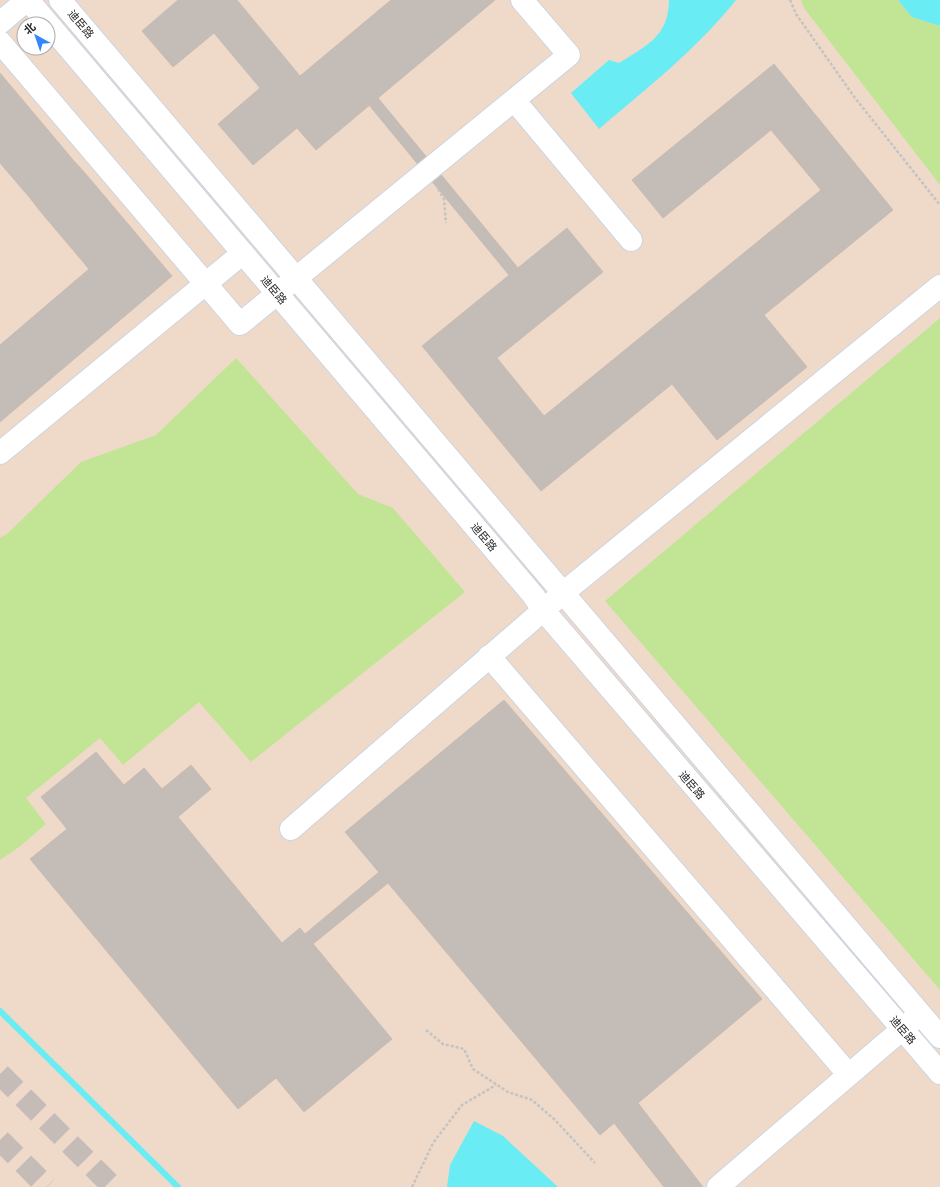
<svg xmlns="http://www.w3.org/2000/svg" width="940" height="1187" font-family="Figtree,'Noto Sans SC',sans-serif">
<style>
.education{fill:#efdac9;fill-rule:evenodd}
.green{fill:#c2e595}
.water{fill:#69ecf3}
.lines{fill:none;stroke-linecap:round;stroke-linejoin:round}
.stream{stroke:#69ecf3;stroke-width:6}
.building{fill:#c4bcb6;stroke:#c8bcb4}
.highway-tunnel{stroke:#c5bcb7;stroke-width:22;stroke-dasharray:22 11;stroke-linecap:butt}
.minor-casing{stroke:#cdd4df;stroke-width:24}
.path{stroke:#c3c3c3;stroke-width:2.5;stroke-dasharray:3 2;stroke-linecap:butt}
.minor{stroke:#fff;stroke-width:22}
.labels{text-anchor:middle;stroke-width:4;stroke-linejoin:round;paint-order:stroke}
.street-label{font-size:11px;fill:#292929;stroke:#fff}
</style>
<rect width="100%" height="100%" fill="#ece1db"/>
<path class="education" d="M0,0H940V1187H0ZM24,24H48V48H24Z"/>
<path class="green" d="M801,0H898L912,17L940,26V185L804,8Z
M940,318V990L605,601Z
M236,358L358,494L393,508L465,592L251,762L199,702L123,765L100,738L26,798L46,824L19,847L0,860V538L8,533L81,462L156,435Z"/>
<path class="water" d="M669,0H736C696,50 647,88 599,129L571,93L609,60L619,63C646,46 669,36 669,0Z
M898,0H940V26L912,17Z
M474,1121L503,1136L558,1187H447L450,1165Z"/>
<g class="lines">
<path class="stream" d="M0,1011L178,1187"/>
</g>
<path class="building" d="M178,0H237L300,76L391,0H495L316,150L297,128L253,165L218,124L260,88L214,33L173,67L142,31Z
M774,64L893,210L764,315L807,367L717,440L672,384L541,491L422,346L567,228L603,272L497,358L544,416L821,190L771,130L663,218L632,180Z
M0,73L74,161L30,198L0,163Z
M378,98L518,268L509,275L369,105Z
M74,161L85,173L40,211L30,198Z
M85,173L172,276L0,422V345L89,269L40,211Z
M504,700L762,999L600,1135L345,832Z
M96,752L124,785L144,768L162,789L191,765L211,789L178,817L282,943L300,928L392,1039L304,1112L276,1078L238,1109L30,859L67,829L41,797Z
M379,872L388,883L313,944L305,934Z
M638,1103L703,1187H664L614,1123Z"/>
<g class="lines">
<path class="highway-tunnel" d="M0,1074L113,1187
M0,1140L47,1187"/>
<g class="minor-casing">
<path id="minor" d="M28,0L533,595L544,611L940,1073
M60,0L940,1037
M0,23L27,0
M0,42L240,324L569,55L522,0
M514,100L631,240
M0,453L243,253
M489,656L849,1075
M291,829L563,593L940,286
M718,1187L913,1020"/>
</g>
<path class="path" d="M790,0L796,14L855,98L940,205
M438,189L444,199L446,223
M426,1030L443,1044L464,1049L473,1069L508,1092L532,1100L555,1120L595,1163
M412,1187L433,1143L462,1105L496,1085"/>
<use href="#minor" class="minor"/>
</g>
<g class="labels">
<g class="street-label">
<text transform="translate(81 24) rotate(50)" y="4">迪臣路</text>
<text transform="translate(274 290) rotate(50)" y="4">迪臣路</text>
<text transform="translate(484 537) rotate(50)" y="4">迪臣路</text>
<text transform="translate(692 785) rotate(49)" y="4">迪臣路</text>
<text transform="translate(903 1030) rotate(49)" y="4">迪臣路</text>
</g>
</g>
<g transform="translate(36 36) rotate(320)"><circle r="19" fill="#ffffff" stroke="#a9a9a9"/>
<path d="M0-3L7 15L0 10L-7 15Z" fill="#3587ff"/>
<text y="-6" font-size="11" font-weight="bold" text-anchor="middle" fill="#292929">北</text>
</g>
</svg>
